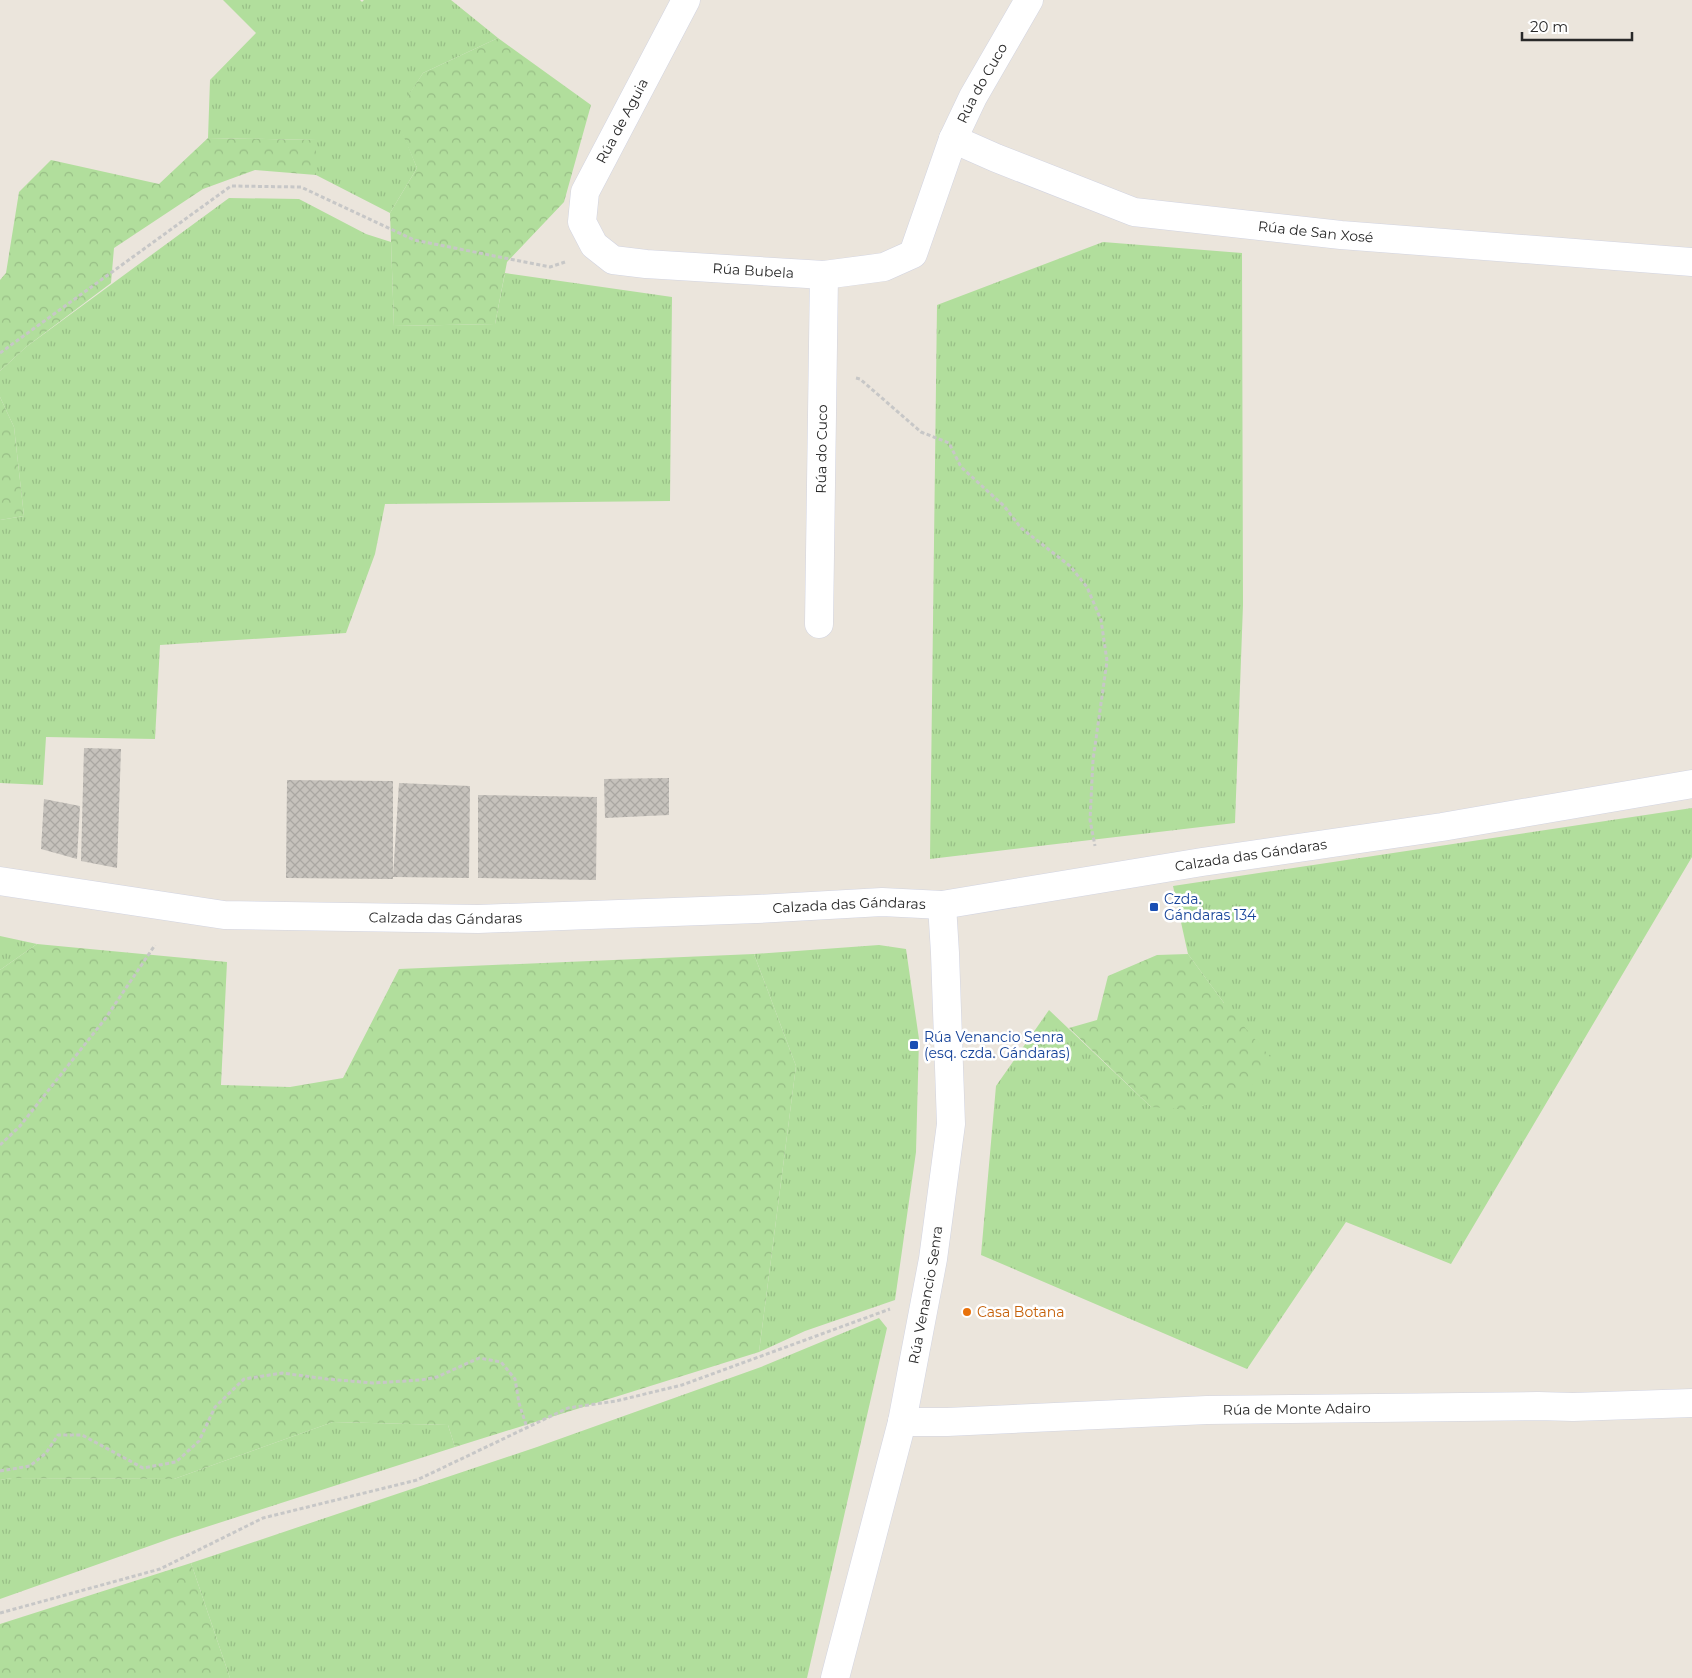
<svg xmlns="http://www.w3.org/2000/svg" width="1692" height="1678" font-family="Montserrat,sans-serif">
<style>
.grass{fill:url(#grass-tufts)}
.forest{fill:url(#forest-crowns)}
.building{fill:url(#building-cross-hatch)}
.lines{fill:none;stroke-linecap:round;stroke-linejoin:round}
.street-casing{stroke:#d2d4e1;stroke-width:29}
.secondary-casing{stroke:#d2d4e1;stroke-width:29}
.path{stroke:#c7c7c7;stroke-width:3;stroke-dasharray:4 2.5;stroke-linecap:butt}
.street{stroke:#fff;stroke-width:28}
.secondary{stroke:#fff;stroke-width:28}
.transit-dot{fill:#1a4fb4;stroke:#fff;stroke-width:2}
.food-dot{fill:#e8710a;stroke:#fff;stroke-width:2}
.labels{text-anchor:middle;stroke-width:5;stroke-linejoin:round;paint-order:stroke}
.street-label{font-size:14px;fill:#292929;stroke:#fff}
.transit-label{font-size:14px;fill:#164399;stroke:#fff;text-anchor:start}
.food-label{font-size:14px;fill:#c56008;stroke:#fff;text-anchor:start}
</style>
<defs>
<pattern id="grass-tufts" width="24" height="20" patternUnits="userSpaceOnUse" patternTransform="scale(1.25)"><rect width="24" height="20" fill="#b1de9c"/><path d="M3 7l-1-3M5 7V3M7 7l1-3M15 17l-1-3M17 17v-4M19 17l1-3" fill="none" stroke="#98be86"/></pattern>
<pattern id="forest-crowns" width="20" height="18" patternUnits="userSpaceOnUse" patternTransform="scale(1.25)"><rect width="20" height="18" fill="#b1de9c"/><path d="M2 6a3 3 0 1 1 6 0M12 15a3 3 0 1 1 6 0" fill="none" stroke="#98be86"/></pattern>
<pattern id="building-cross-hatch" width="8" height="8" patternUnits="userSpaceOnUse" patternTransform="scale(1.25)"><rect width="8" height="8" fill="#c6c2bc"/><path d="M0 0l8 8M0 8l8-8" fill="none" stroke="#aaa7a2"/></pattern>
</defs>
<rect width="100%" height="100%" fill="#ebe5dc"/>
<path class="grass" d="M223,0H360L362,2L364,0H451L498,38L423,73L396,116L417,168L390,213L316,175V140L208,138L210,80L256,33Z
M229,198L299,199L366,234L391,242L394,326L495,324L505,273L672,297L670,501L385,504L375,554L346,633L160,645L155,739L46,737L43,785L0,783V520L24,516L14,427L0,397V371L26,347Z
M1103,242L1242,253L1243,605L1235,823L930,859L937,305Z
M1692,808V857L1451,1264L1346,1222L1247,1369L981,1255L996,1086L1049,1010L1151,1107L1224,1003L1188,954L1173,886Z
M0,936L37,944L0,970Z
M879,945L906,949L919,1039L916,1152L895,1300L805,1331L759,1352L796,1066L754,954Z
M879,1318L887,1328L807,1678H230L191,1563L537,1447L761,1367Z
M333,1422L448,1425L455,1447L172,1538L0,1599V1480L12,1478L174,1479Z"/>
<path class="forest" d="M498,38L591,105L564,202L507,262L495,324L394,326L390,213L417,168L395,116L423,73Z
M208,138L316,140V175L255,170L203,189L114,248L111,283L26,347L0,371V280L6,273L19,192L51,160L159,184Z
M0,397L14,427L24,516L0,520Z
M37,944L227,962L221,1085L290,1087L343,1078L399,969L754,954L796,1066L759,1352L455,1447L448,1425L333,1422L174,1479L12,1478L0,1480V970Z
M1188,954L1224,1003L1271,1058L1247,1092L1191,1110L1151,1107L1069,1028L1097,1020L1108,976L1157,955Z
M191,1563L230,1678H0V1624Z"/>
<path class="building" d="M84,748L121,749L117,868L81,861Z
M669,778V815L605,818L604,779Z
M287,780L393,781V879L286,878Z
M399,783L470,786L469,878L393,877Z
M478,795L597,797L596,880L478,878Z
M44,799L80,806L77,859L41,849Z"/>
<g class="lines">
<g class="street-casing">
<g id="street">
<path id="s1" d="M686,0L585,192L582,222L594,245L613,260L646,264L824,275L884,267L913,254L953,139L973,97L1029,0"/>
<path id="s2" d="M953,139L996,158L1134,212L1341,235L1692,262"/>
<path id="s3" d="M819,624L824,275"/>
<path id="s4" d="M902,1422H947L1207,1410L1538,1406L1573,1407L1692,1403"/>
<path id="s5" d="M835,1678L902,1422L933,1259L951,1124L945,953L942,905"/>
</g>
</g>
<g class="secondary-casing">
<g id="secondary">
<path id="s6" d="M0,881L224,915L478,919L757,909L882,902L942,905L1202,862L1442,827L1692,784"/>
</g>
</g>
<path class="path" d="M0,353L231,186L301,187L414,240L550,267L565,262
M856,378L860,379L921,432L949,443L961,467L1004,506L1021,528L1070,566L1087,587L1101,620L1107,661L1093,760L1090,820L1095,846
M0,1145L20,1126L105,1019L155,945
M0,1471L30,1466L46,1453L58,1435H82L143,1468L176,1462L199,1441L215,1407L244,1379L282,1373L327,1379L373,1383L421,1380L437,1377L479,1358L501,1362L515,1379L519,1403L527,1428
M0,1613L160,1569L263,1518L417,1480L568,1408L616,1401L682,1385L890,1309"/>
<use href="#street" class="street"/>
<use href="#secondary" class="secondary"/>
</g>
<g class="transit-dot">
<rect x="1149" y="902" width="10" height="10" rx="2.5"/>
<rect x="909" y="1040" width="10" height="10" rx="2.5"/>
</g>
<circle class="food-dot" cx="967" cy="1312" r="5"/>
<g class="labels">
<g class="street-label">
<text dy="5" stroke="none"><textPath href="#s1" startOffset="786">Rúa do Cuco</textPath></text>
<text transform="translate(622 121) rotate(-62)" y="5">Rúa de Aguia</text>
<text dy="5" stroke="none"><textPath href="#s2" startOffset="378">Rúa de San Xosé</textPath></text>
<text dy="5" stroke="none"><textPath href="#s1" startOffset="438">Rúa Bubela</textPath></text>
<text dy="5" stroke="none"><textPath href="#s3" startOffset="175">Rúa do Cuco</textPath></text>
<text dy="5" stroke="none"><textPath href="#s6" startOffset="1258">Calzada das Gándaras</textPath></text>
<text dy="5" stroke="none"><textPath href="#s6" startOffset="852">Calzada das Gándaras</textPath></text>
<text dy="5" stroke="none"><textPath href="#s6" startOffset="448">Calzada das Gándaras</textPath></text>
<text dy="5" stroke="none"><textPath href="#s5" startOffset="394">Rúa Venancio Senra</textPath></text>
<text dy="5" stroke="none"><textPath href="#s4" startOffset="395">Rúa de Monte Adairo</textPath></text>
</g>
<g class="transit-label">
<text x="1164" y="904">Czda.<tspan x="1164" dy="16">Gándaras 134</tspan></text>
<text x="924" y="1042">Rúa Venancio Senra<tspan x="924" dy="16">(esq. czda. Gándaras)</tspan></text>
</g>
<g class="food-label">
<text x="977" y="1317">Casa Botana</text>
</g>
</g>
<path d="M1522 32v8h110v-8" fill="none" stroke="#292929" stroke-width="2.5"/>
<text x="1530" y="32" font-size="15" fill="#292929" stroke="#ffffff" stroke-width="4" paint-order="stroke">20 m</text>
</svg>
